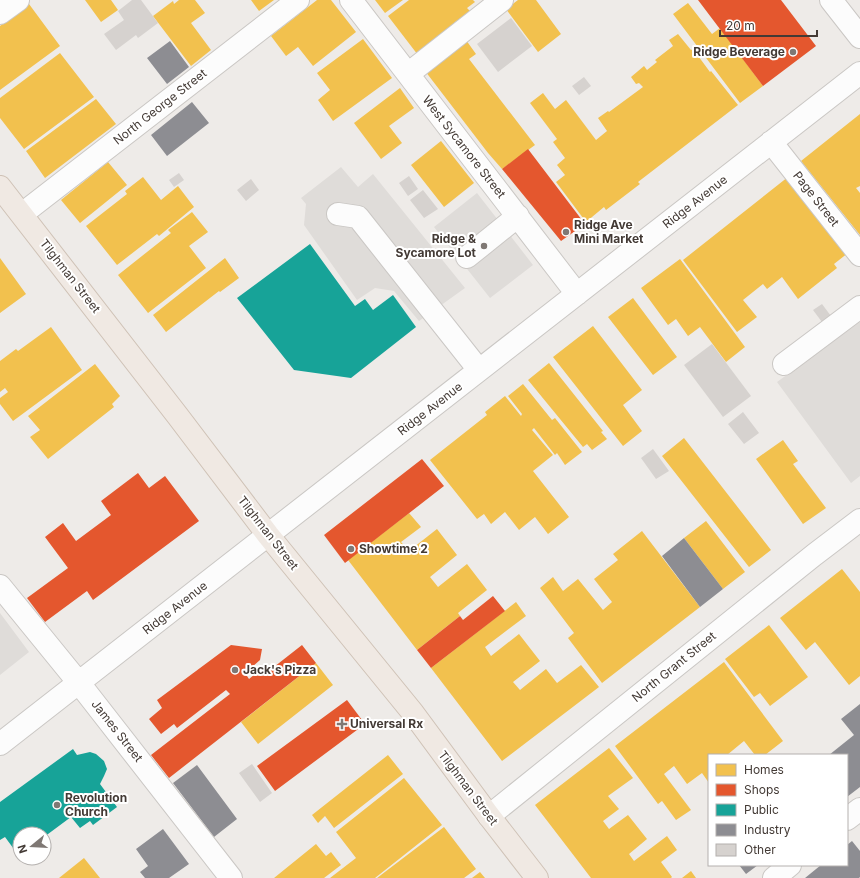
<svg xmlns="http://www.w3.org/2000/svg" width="860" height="878" font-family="Inter,sans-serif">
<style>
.parking{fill:#dfdcd9}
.homes{fill:#f2c14e}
.shops{fill:#e4572e}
.public{fill:#17a398}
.industry{fill:#8d8d92}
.building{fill:#d6d2cf}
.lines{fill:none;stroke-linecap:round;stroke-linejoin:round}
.minor-casing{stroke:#cac7c4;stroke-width:24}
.major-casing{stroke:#cfc2b6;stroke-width:24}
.minor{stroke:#fcfcfc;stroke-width:22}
.major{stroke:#f0e9e3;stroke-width:22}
.poi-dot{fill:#7f7874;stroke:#fff;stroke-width:1.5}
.labels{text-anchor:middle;stroke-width:4;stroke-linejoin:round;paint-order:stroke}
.poi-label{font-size:12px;font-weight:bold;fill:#433a35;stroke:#fff;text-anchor:start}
.street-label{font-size:12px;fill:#433a35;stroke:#fff}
</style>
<rect width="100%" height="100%" fill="#eeebe8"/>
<path class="parking" d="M341,167L358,187L373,174L465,288L419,321L394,291L375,288L357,300L304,225L306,204L301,198Z
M477,193L533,265L490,298L434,227Z
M860,322V476L851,483L777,382Z
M0,613L29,652L0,675Z"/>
<path class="homes" d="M85,0H111L118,10L101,22Z
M179,0H195L205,13L191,23L211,50L191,66L153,16L173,1L174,4Z
M251,0H274L259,11Z
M317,0H331L356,32L313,66L298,47L286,56L271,36Z
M375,0H403L385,13Z
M409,0H473L475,2L467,8L470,11L454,23L459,30L421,59L388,16Z
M518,0H536L561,34L538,52L506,9Z
M688,3L712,34L720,28L763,86L740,103L673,14Z
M29,4L60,46L0,90V26Z
M678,34L691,50L693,49L710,72L711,71L738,105L638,182L640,184L606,210L604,207L586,222L556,182L565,175L557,165L565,158L553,142L557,139L530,103L543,93L555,109L566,100L596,140L607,131L598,118L608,111L609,112L643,87L639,83L636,84L631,77L644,66L647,70L657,62L655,60L673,46L669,40Z
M363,39L392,78L333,121L318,100L330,90L317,73Z
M466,40L476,54L469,59L535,145L502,169L488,153L422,67Z
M60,53L94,97L24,149L0,118V98Z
M400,88L414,108L389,126L402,143L381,159L354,123Z
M96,99L116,124L45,178L26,151Z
M860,114V186L856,188L860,193V235L801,161Z
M441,141L474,183L444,207L411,165Z
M108,162L127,185L80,223L61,200Z
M793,173L853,249L834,264L837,268L798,299L782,277L767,289L763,284L743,300L757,317L737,332L683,260Z
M143,177L161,200L178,186L194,207L159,236L157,234L117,265L86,226L127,194L125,191Z
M192,212L208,232L189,246L206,268L148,313L118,275L171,233L168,230Z
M0,258L26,294L0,313Z
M225,258L239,278L220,292L219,291L166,332L153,315Z
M680,259L745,347L726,362L700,327L688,336L676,319L668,325L641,288Z
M633,298L677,357L653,375L608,317Z
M593,326L642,390L623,405L642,431L623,446L553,357Z
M51,327L82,370L13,421L0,404V398L8,392L5,388L0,392V361L16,349L18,351Z
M549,363L603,431L601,432L607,439L592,450L587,444L583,447L528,380Z
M95,364L120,396L112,404L114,407L48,459L30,437L40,430L28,416Z
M523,384L552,420L555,418L582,452L565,465L557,453L555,455L534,428L532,430L553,455L533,471L569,517L548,534L535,517L519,530L505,512L491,524L484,514L477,519L430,460L487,415L485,412L505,396L521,416L522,414L508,396Z
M684,438L771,550L749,567L662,456Z
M783,440L798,461L793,464L826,508L803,524L756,459Z
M409,513L421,527L401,542L409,551L437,529L457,555L430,577L438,587L467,564L487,590L458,613L460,616L417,650L348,560Z
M706,521L745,572L723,589L684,538Z
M642,531L700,607L602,683L568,638L574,633L540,588L553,577L563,591L578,579L603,610L612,602L594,579L618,560L613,554Z
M842,569L860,592V676L849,685L815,642L806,650L780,618Z
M516,602L526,616L485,647L491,656L519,634L540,661L513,682L520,690L546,669L557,683L581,665L599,687L502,761L431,668Z
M769,625L808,677L770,706L760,693L754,697L725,659Z
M724,662L783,741L765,755H755L744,741L727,755H709V783L702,773L687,784L674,766L664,774L691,810L676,820L662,801L658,804L615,746Z
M316,663L333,685L258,744L241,722Z
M609,748L633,778L608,796L619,809L603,821L609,829L628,815L647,839L629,854L634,861L667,836L677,850L661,862L672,877L671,878H591L535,805Z
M388,755L403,774L334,828L325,816L318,823L312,815Z
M404,778L442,825L375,878H330L356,858L336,832Z
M444,827L476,869L464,878H377Z
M316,844L326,856L331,852L341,865L324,878H274Z
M84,858L100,878H59Z
M691,871L696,878H682Z
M480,872L485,878H472Z"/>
<path class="shops" d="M698,0H781L816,46L763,86Z
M528,149L585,224L561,241L502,169Z
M422,459L444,486L345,563L324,535Z
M138,473L149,488L165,476L199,521L93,600L87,591L45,622L27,598L68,568L45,537L63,523L76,541L111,515L101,501Z
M493,596L505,611L431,668L417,650L460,616L463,620Z
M231,645L262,649L260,660L245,673L249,679L261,669L265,674L302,645L316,663L169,778L151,755L230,694L226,690L177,728L174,724L161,734L149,719L162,708L157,700Z
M347,700L365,724L275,791L257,766Z"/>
<path class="public" d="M310,244L355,306L365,299L373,310L393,295L416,327L351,378L294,370L237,298Z
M73,749L77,755L90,752L96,754L104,761L107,769L104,776L100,784L117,807L93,825L90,821L80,828L71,817L44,837V834H20V855L19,856L5,837L0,840V802Z"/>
<path class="industry" d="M170,41L189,67L167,84L147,58Z
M192,102L209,123L167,156L151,135Z
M684,538L723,589L700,607L662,556Z
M860,704V787L847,797V755H829L854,735L841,719Z
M197,765L237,819L214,837L173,783Z
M163,829L189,864L169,878H145L140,872L148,866L136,849Z
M852,841L860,851V877L859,878H805L821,865H847V845Z
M739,865H758L746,874Z"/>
<path class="building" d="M132,0H141L158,23L138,38L136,35L116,50L104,34L124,20L118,11Z
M511,18L532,46L498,72L477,44Z
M584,77L591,86L579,95L572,86Z
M179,173L184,180L174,187L169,180Z
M409,176L418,189L408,196L399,183Z
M251,179L259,190L246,201L237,190Z
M423,190L438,209L424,218L410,200Z
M822,304L831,316L822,322L813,310Z
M712,344L751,396L723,417L684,365Z
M743,412L759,433L744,444L728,424Z
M653,449L669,471L656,479L641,458Z
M252,764L272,793L260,802L239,773Z"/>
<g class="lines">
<g class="minor-casing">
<path id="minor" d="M351,0L577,294
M831,0L860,37
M0,13L18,0
M408,74L502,0
M771,142L860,255
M22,214L298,0
M338,214L358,217L479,370
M467,257L518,216
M784,364L860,307
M0,586L79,683L231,878
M0,744L860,73
M489,816L814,555L860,520
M847,819L860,809
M774,878L790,865"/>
</g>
<g class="major-casing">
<path id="major" d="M0,187L177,415L268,535L413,713L489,816L537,878"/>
</g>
<use href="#minor" class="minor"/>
<use href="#major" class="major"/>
</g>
<g class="poi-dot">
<circle cx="793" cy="52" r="4"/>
<circle cx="566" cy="232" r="4"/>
<circle cx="484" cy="246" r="4"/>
<circle cx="351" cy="549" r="4"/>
<circle cx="235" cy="670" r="4"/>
<path d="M340 718h4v4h4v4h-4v4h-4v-4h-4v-4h4z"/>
<circle cx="57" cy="805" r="4"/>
</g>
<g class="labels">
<g class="poi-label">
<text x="785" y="56" text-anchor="end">Ridge Beverage</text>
<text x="574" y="229">Ridge Ave<tspan x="574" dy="14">Mini Market</tspan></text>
<text x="476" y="243" text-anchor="end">Ridge &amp;<tspan x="476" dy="14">Sycamore Lot</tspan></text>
<text x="359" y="553">Showtime 2</text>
<text x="243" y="674">Jack's Pizza</text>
<text x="350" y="728">Universal Rx</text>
<text x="65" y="802">Revolution<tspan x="65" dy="14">Church</tspan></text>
</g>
<g class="street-label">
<text transform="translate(160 107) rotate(-38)" y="4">North George Street</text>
<text transform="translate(464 147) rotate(52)" y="4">West Sycamore Street</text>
<text transform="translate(816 199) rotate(52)" y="4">Page Street</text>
<text transform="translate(695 202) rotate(-38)" y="4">Ridge Avenue</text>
<text transform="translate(70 276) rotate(52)" y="4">Tilghman Street</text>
<text transform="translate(430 409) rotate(-38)" y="4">Ridge Avenue</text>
<text transform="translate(268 533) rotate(52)" y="4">Tilghman Street</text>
<text transform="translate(175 608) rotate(-38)" y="4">Ridge Avenue</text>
<text transform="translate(674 667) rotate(-39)" y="4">North Grant Street</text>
<text transform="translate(117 731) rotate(52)" y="4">James Street</text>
<text transform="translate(468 788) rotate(53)" y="4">Tilghman Street</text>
</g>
</g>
<rect x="708" y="754" width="140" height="112" fill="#ffffff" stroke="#b4b0ae"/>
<rect x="716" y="764" width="20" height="12" fill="#f2c14e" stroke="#b4b0ae"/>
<text x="744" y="774" font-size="12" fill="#433a35">Homes</text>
<rect x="716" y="784" width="20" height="12" fill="#e4572e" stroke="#b4b0ae"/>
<text x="744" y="794" font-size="12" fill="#433a35">Shops</text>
<rect x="716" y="804" width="20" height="12" fill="#17a398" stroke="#b4b0ae"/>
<text x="744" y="814" font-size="12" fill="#433a35">Public</text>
<rect x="716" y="824" width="20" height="12" fill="#8d8d92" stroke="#b4b0ae"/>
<text x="744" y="834" font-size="12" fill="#433a35">Industry</text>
<rect x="716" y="844" width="20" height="12" fill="#d6d2cf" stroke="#b4b0ae"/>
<text x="744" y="854" font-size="12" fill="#433a35">Other</text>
<g transform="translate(32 846) rotate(252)"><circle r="19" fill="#ffffff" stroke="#b4b0ae"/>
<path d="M0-3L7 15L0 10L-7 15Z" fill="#7f7874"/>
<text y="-6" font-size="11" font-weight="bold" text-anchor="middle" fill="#433a35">N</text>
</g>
<path d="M720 30v6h97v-6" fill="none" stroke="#433a35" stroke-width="2"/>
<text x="726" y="30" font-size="12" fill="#433a35" stroke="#ffffff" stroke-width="3" paint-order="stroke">20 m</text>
</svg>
